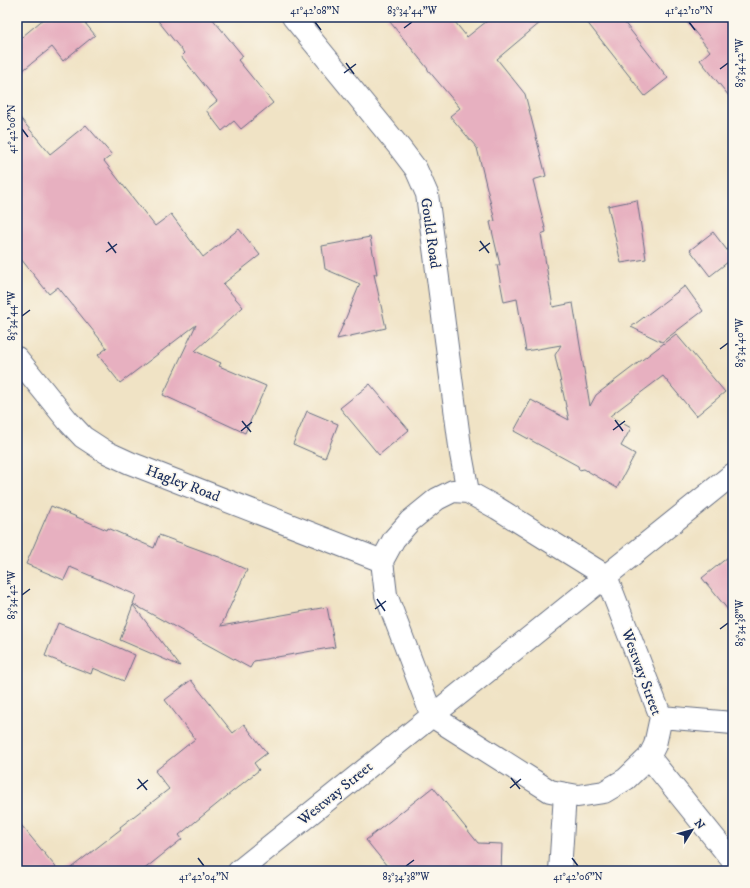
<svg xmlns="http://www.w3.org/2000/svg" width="750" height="888" font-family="'IM FELL DW Pica',serif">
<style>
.building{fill:#e7b0c0}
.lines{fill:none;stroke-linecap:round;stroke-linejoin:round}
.minor-casing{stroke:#666e82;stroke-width:24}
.minor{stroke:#fff;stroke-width:22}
.ticks{fill:none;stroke:#1b2f5e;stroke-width:1.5}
.labels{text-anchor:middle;stroke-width:3.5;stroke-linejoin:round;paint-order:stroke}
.street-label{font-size:15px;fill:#1b2f5e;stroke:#fbf7ec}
.neatline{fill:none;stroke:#1b2f5e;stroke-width:1.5}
.ticks-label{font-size:10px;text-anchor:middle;fill:#1b2f5e}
</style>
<rect width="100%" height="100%" fill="#fbf7ec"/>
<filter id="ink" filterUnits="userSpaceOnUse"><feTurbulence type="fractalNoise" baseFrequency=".025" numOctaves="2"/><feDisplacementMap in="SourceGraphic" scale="8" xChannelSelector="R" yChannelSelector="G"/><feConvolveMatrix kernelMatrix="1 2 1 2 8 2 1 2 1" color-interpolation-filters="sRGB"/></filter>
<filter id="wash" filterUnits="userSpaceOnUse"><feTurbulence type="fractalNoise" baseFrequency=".012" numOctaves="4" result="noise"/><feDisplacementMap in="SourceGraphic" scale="16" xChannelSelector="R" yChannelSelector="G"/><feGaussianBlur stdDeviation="0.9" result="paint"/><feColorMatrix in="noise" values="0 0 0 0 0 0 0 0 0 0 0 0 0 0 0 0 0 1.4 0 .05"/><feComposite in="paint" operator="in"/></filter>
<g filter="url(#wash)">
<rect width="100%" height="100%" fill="#f0e3c5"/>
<g id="blocks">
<path class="building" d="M46,17H80L95,35L63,61L52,47L17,75V41Z
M155,17H211L243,56L238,60L273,103L241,129L234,121L222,131L206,110L217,101L181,56L184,53Z
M386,17H451L467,37L492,17H547L497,59L525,94L546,176L533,180L546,232L541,234L553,307L573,303L590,406L596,395L676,334L725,392L696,416L663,376L610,416L631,428L621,446L635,454L617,488L584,469L579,470L578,466L514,431L531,400L569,420L555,355L561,345L526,351L517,299L504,302L497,265H500L490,222L495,221L477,148L450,116L460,108L428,70V69Z
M583,17H620L668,78L645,96Z
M683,17H733V101L700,60L710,51Z
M17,114L50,154L86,125L112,155L104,161L155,226L171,214L203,257L239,229L260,255L223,284L243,307L195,351L221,363L219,366L266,386L245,433L163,395L196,325L120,383L98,355L107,348L58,287L49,294L17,254Z
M637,200L646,259L621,263L608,206Z
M713,232L733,258L710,276L690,250Z
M370,237L377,274H374L386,328L337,339L360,284L325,269L322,246Z
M685,286L703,311L662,342L631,327Z
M370,384L409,430L379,455L340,408Z
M307,411L338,424L325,458L293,444Z
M51,506L107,530L108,528L154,548L159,535L219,557L247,570L221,626L327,607L335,647L254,661L250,668L133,604L136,595L70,567L64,580L26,564Z
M733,553V616L702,578Z
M133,605L180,666L120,640Z
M58,623L97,638L135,655L124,681L93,668L91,674L45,656Z
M191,680L233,733L244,724L267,753L254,763L259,770L179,835L182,839L142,871H67L121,829L120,827L169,789L155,771L195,739L165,700Z
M433,787L478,843L502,844L501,871H391L366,840Z
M17,820L59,871H17Z"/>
</g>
</g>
<g filter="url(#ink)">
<use href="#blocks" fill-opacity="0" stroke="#666e82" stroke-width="1"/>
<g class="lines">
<g class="minor-casing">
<path id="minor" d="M293,17L400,148L416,169L427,194L461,454L468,492
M17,358L68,421L83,437L106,452L130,463L382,561
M453,491L468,492L497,508L606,576L661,717L655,745L649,757L626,779L604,792L578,796L550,791L432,716L386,595L382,561L394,539L410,521L437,499Z
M661,717L733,723
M649,757L733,861
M239,871L733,474
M560,871L565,794"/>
</g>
<use href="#minor" class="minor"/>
</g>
</g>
<path class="ticks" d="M315,22L321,30M689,22L695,30M404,28L412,22M346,63L354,74M720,69L728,63M344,73L356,64M22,129L28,137M480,241L489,253M108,242L116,253M479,251L490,243M106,252L117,244M22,316L30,310M720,349L728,343M615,420L623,431M242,421L251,432M613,430L625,421M241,431L252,422M22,595L30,589M377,599L385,611M375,609L386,601M720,629L728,623M511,778L520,789M138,779L147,790M510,788L521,779M137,789L148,780M198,858L204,866M572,858L578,866M406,866L414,860"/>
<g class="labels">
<g class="street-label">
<text transform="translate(431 233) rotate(82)" y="5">Gould Road</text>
<text transform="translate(183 483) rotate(21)" y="5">Hagley Road</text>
<text transform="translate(642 672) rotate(70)" y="5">Westway Street</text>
<text transform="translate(335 793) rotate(-39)" y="5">Westway Street</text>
</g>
</g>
<rect width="750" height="888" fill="none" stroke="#fbf7ec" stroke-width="44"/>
<g transform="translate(692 830) rotate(53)" stroke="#fbf7ec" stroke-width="3" paint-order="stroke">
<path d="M0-3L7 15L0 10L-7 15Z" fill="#1b2f5e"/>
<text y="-6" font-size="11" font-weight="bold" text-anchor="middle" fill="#1b2f5e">N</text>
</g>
<rect x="22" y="22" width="706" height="844" class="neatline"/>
<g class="ticks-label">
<text x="315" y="14">41°42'08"N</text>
<text x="412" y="14">83°34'44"W</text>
<text x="689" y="14">41°42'10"N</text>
<text transform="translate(739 63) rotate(-90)" y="4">83°34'42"W</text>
<text transform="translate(11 129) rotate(-90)" y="4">41°42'06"N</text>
<text transform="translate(11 316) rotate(-90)" y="4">83°34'44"W</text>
<text transform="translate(739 343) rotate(-90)" y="4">83°34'40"W</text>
<text transform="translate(11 595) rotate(-90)" y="4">83°34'42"W</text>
<text transform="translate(739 623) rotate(-90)" y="4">83°34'38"W</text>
<text x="204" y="880">41°42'04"N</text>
<text x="406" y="880">83°34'38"W</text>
<text x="578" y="880">41°42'06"N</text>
</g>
</svg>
